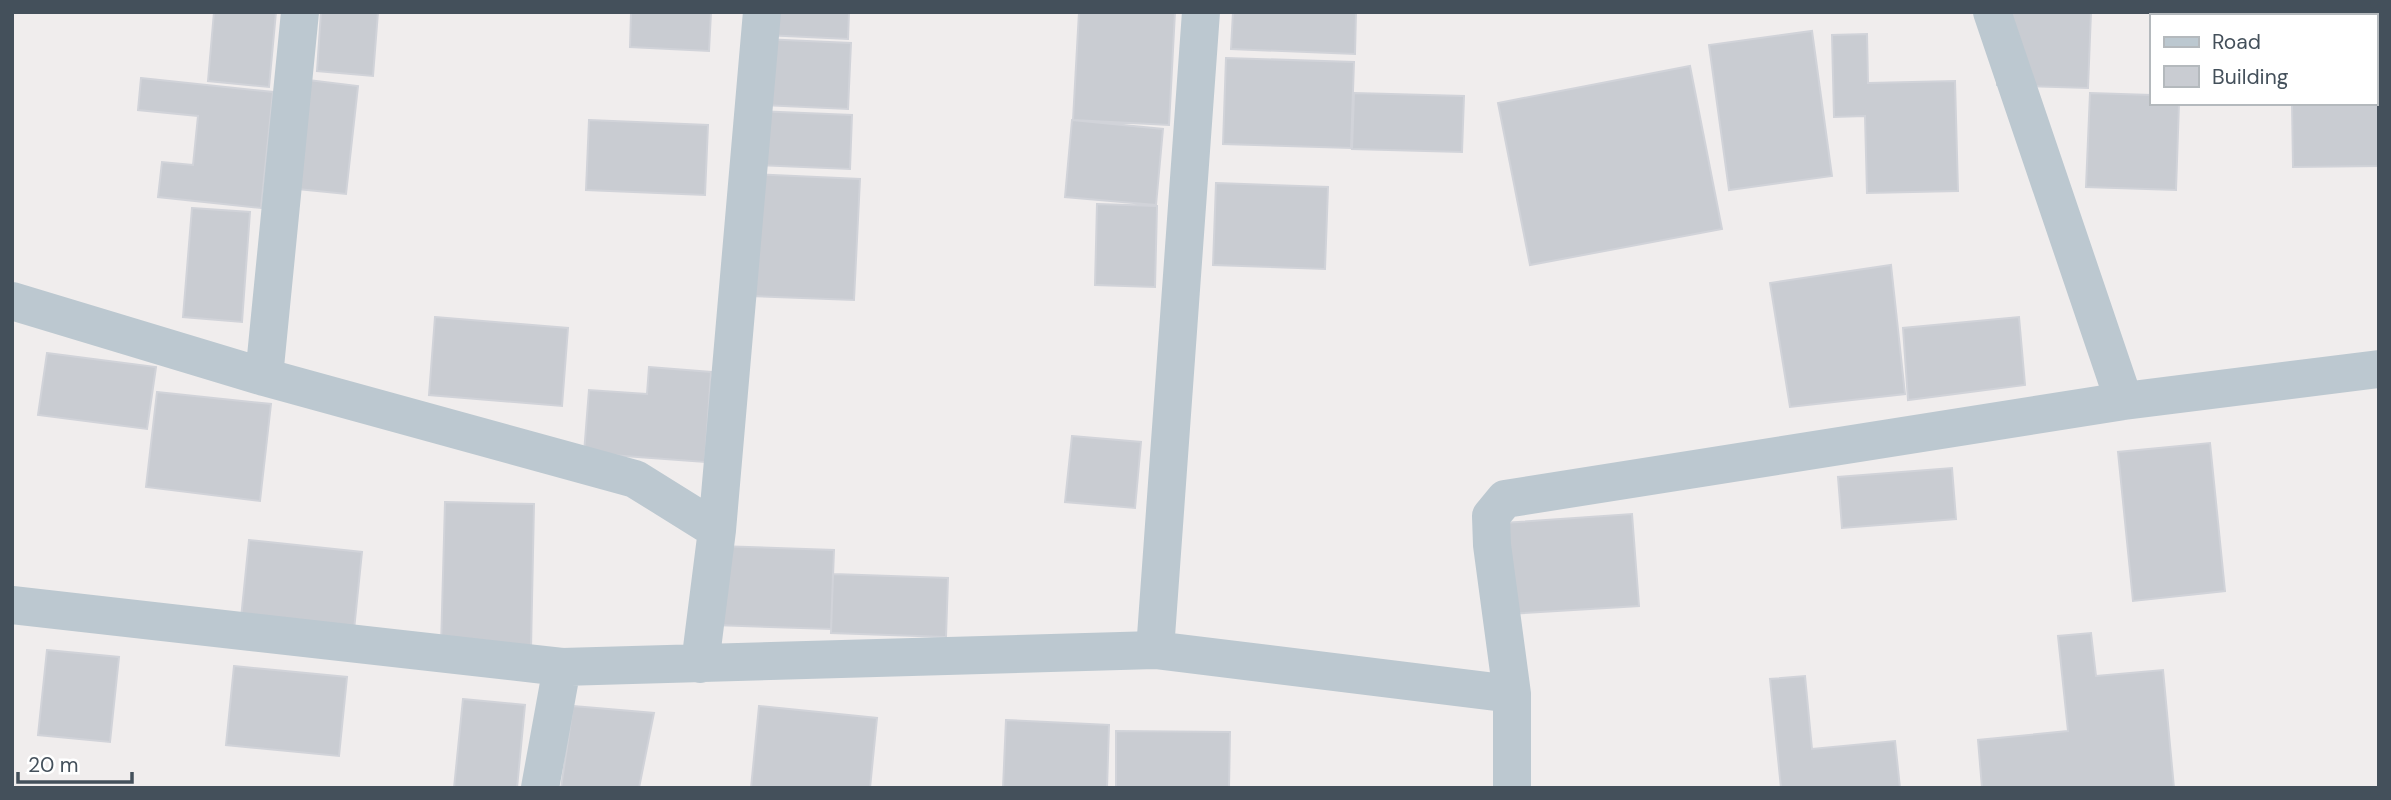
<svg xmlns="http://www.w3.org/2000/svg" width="2391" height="800" font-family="'DM Sans',sans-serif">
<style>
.building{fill:#c9ccd2;stroke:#d1d3d9;stroke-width:2}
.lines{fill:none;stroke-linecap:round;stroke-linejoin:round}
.minor{stroke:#bcc8d0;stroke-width:38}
</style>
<rect width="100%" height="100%" fill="#f0eded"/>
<path class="building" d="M214,12H276L269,87L208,81Z
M321,12H378L373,76L317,71Z
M631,12H711L709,51L630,47Z
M766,12H849L848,39L765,35Z
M1079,12H1175L1169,125L1073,120Z
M1233,12H1356L1355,54L1231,49Z
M1999,12H2091L2088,88L1997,85Z
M2291,12H2379V166L2293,167L2292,103H2375V16H2291Z
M1812,31L1832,176L1729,190L1709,45Z
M1867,34L1868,83L1955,81L1958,191L1867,193L1865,116L1834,117L1832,35Z
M762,39L851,43L848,109L760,105Z
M1226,58L1354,62L1351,148L1223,144Z
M1690,66L1722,229L1530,265L1498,103Z
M141,78L273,92L261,208L158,197L162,162L193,165L198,116L138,110Z
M300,79L358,86L346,194L288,188Z
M1354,93L1464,96L1462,152L1352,149Z
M2090,93L2151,95V103H2179L2176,190L2086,187Z
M755,111L852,115L850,169L753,165Z
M589,120L708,125L705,195L586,190Z
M1072,120L1163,129L1156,205L1065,197Z
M754,174L860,179L854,300L749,296Z
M1216,183L1328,187L1325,269L1213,265Z
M1097,204L1157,206L1155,287L1095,285Z
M192,208L250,212L242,322L183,317Z
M1891,265L1905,394L1790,407L1770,283Z
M435,317L568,328L562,406L429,395Z
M2019,317L2025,385L1908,400L1903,328Z
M47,353L156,367L147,429L38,415Z
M649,367L711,372L705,462L584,453L589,390L647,394Z
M157,392L271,404L260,501L146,487Z
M1072,436L1141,442L1135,508L1065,502Z
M2210,443L2225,591L2133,601L2118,452Z
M1952,468L1956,519L1842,528L1838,477Z
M445,502L534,504L531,649L441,647Z
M1632,514L1639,606L1509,614L1503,523Z
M249,540L362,552L354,630L241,618Z
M717,546L834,550L831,629L714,625Z
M833,574L948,578L946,637L831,633Z
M2091,633L2096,676L2163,670L2174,788H1982L1978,740L2068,731L2058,636Z
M47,650L119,657L110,742L38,735Z
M234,666L347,677L339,756L226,745Z
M1805,676L1812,749L1895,741L1900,788H1781L1770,679Z
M463,699L525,705L517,788H454Z
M573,706L654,713L639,788H561Z
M759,706L877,718L870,788H751Z
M1006,720L1109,725L1107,788H1003Z
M1116,731L1230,732L1229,788H1116Z"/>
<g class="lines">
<path class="minor" d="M1992,12L2124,401
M12,301L264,377L635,479L717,530L700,664
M264,377L300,12
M717,530L762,12
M12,605L562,667L1155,650L1512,694
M1155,650L1201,12
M540,788L562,667
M1512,788V694L1492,545L1491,516L1505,499L2124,401L2379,369"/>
</g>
<rect width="2391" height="800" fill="none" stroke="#44505b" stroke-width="28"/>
<rect x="2150" y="14" width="228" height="91" fill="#ffffff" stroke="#b4b9bd" stroke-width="2"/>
<rect x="2164" y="37" width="35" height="10" fill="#bcc8d0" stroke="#b4b9bd" stroke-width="2"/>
<text x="2212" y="49" font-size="21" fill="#44505b">Road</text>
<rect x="2164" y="66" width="35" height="21" fill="#c9ccd2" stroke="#b4b9bd" stroke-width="2"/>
<text x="2212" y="84" font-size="21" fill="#44505b">Building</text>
<path d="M18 772v10h114v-10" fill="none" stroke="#44505b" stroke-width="3.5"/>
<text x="28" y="772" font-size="21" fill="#44505b" stroke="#ffffff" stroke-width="5" paint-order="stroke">20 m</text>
</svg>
